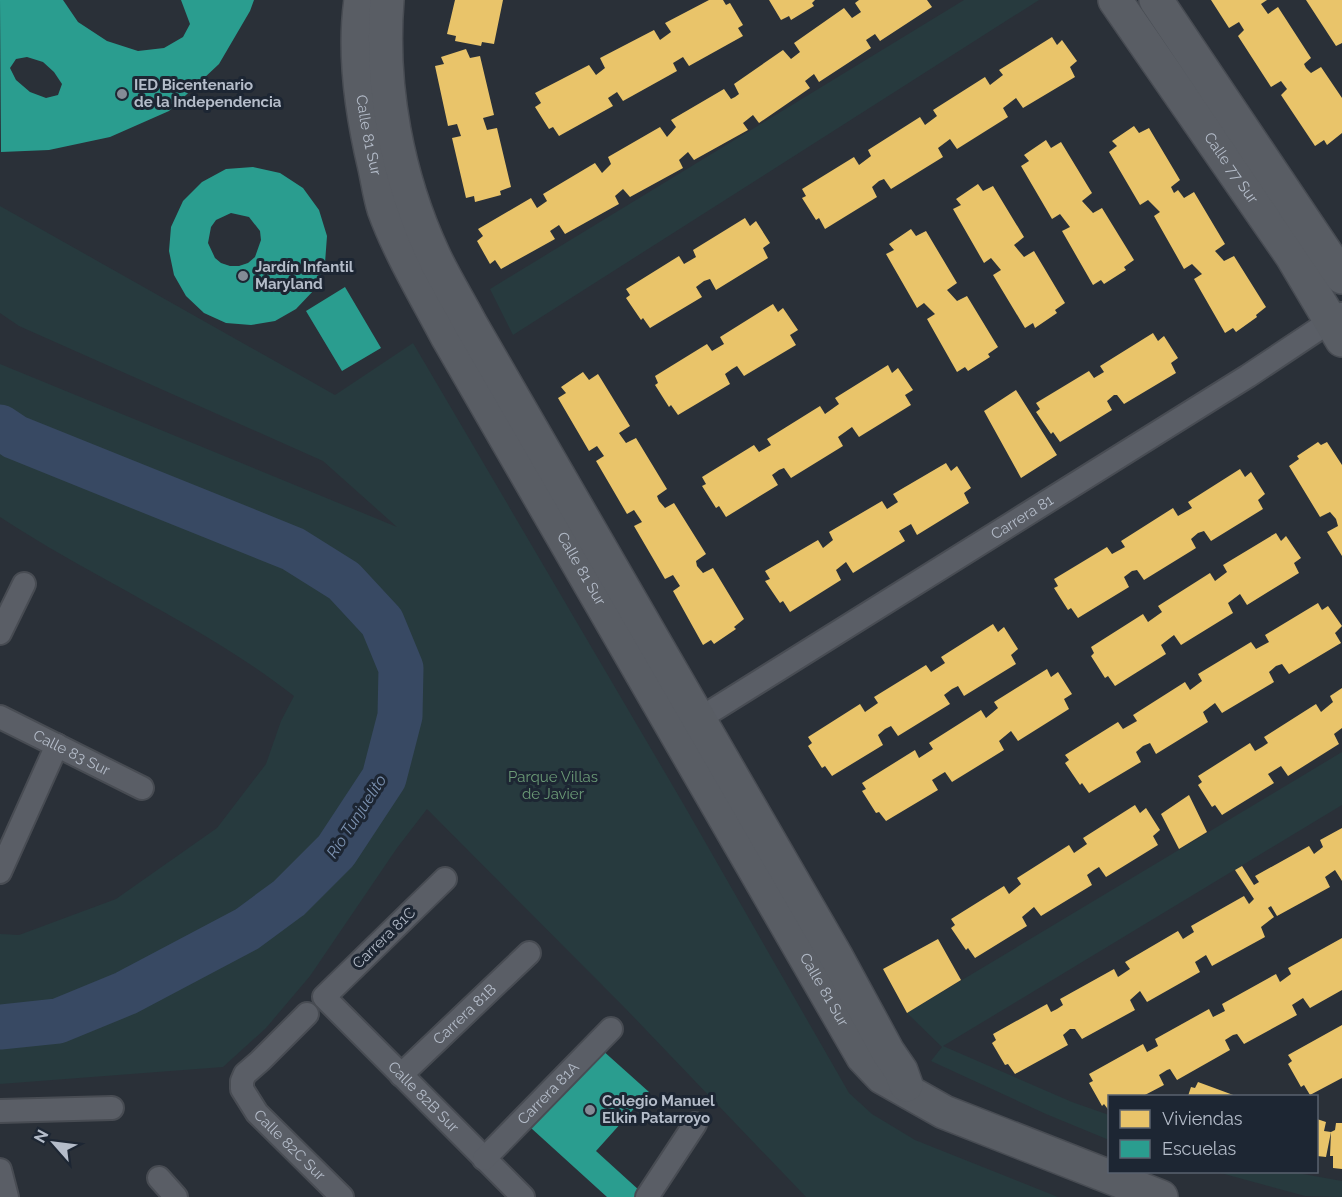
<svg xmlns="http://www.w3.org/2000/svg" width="1342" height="1197" font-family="Raleway,sans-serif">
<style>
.green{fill:#273a3e}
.homes{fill:#e9c46a}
.schools{fill:#2a9d8f;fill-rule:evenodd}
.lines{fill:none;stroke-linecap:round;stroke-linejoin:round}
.river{stroke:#384963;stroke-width:45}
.street-casing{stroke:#484c53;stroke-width:26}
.secondary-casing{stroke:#484c53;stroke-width:36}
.street{stroke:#5a5e66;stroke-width:22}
.secondary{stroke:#595d64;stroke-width:33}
.poi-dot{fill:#848b96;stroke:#1d2633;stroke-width:2}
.labels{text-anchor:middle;stroke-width:6;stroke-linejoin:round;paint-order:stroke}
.poi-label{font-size:15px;font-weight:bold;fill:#b4bcc9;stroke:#1d2633;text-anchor:start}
.street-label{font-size:15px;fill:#b4bcc9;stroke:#1d2633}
.park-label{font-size:15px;fill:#6b9a76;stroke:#1d2633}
.water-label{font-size:16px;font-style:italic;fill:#7c92b1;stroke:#1d2633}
</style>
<rect width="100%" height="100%" fill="#2a3038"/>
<path class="green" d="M964,0H1039L513,335L490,289Z
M0,206L335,395L413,343L684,805L849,1093L872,1114L915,1140L1058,1197H806L625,1008L427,809L397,848L310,976L266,1028L223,1067L0,1084V934L19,935L116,899L217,828L266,764L281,721L294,696C203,625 96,580 0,517V364L397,527L323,461L19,326L0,313Z
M1342,752V805L943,1046L1072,1102L1109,1115V1140L1046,1114L931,1061L942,1047L907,1013Z
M1217,1172H1292L1342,1181V1197L1305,1196Z"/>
<path class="homes" d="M455,0H503L494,44L482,42L481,46L455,41L456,36L447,34Z
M709,0H723L726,5L730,3L743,25L738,28L743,36L689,66L683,57L673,63L677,71L623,101L617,92L608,98L613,106L559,136L553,127L549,129L535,107L541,103L535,93L589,65L596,75L605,68L600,58L654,30L660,40L671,32L665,23Z
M769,0H815L812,3L814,6L791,20L789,16L781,20Z
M859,0H927L932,7L880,41L875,34L866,40L871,48L819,82L814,74L805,81L810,88L759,123L753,115L743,123L748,130L694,160L688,152L679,160L683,168L630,197L623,189L615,196L619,204L565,234L559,225L550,231L555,239L501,269L495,260L490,264L477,241L483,236L478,229L531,198L537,208L547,201L543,194L595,163L602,173L611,164L608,157L660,127L667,137L676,127L671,120L724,89L731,99L735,97L739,94L734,84L783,50L791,59L800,52L794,43L844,8L852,18L861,12L855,3Z
M1211,0H1267L1261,4L1268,14L1278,7L1311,58L1304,64L1306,68L1311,73L1321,67L1342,98V133L1327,145L1324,140L1315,146L1281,95L1287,89L1281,81L1271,87L1238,36L1244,30L1239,22L1229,28Z
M1306,0H1342V43L1336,46Z
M1052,37L1057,45L1062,40L1077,61L1070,67L1075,77L1023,108L1016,98L1003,108L1008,117L957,149L950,139L938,148L943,157L891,189L884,179L879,181L872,187L877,197L825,229L819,218L816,220L802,198L806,196L802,189L854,157L859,165L871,156L868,150L920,117L925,125L937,116L933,110L985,77L990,85L1003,75L999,70Z
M466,49L470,58L480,56L494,115L483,118L487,130L497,128L511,187L500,191L501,195L475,202L474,196L466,198L452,138L461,136L457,124L448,126L435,66L444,64L441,57Z
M1134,126L1139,133L1149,128L1180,180L1171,187L1174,193L1178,190L1184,198L1194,192L1225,244L1215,251L1224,261L1234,256L1266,307L1256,315L1257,317L1236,332L1233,328L1225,333L1194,279L1202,274L1192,264L1184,269L1154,216L1160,212L1148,200L1140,205L1109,152L1117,146L1112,141Z
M1046,140L1051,148L1061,142L1092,193L1082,201L1093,213L1102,208L1134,260L1124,267L1126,270L1104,284L1101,280L1093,285L1062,231L1070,227L1060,214L1052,219L1021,166L1029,161L1024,155Z
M978,184L983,191L993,186L1024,237L1014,245L1024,257L1034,251L1065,303L1055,310L1057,313L1035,328L1033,323L1025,328L993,275L1001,270L991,258L984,263L953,209L961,205L956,199Z
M745,218L750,226L756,221L770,243L763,248L768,258L716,290L710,279L704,281L696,287L702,297L650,328L643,318L641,320L626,298L630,295L626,289L679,256L684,264L696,257L693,250Z
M911,229L916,236L926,231L957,283L947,290L957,301L967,296L998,347L988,354L990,357L968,371L965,367L957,372L927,319L935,314L924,303L917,308L886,254L894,250L889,244Z
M773,304L778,312L783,308L798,330L790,335L796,345L744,376L737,366L732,369L725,374L730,384L678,415L671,405L669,407L655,385L658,383L655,376L707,344L712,351L724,344L720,337Z
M1153,333L1158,341L1164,336L1178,358L1171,363L1176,373L1124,404L1117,395H1114L1107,401L1112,410L1060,442L1053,432L1051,434L1036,412L1040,409L1036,403L1089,371L1094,378L1104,372L1100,366Z
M888,365L892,373L898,368L913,390L905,395L911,405L859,437L852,427L838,437L843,446L791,478L784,468L779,470L772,475L778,485L726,517L719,506L716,508L702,486L706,484L702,477L754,445L759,452L771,445L767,439L820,406L825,414L839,404L835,398Z
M583,372L589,380L598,374L630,426L619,433L621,436L626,443L636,438L667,489L657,496L659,501L665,508L674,503L706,554L696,561L697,566L703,573L713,568L744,619L734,627L736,629L714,644L711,640L703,645L673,591L680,586L673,575L665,579L634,526L642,522L634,510L627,514L596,461L604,456L597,446L589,451L558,398L566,393L561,387Z
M1016,390L1057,455L1021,478L984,411Z
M1318,442L1321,445L1327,442L1342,465V556L1327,532L1338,526L1336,519L1330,512L1320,517L1289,466L1299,459L1297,456Z
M946,463L951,471L957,466L971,488L964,493L969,503L917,535L911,524L899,531L905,541L853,573L846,562L836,570L841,580L790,612L783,601L780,603L765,581L770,579L765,571L818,540L823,548L833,540L829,532L882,501L887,509L898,502L893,494Z
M1240,469L1245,477L1251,472L1265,494L1258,500L1263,509L1211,541L1204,531L1198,533L1191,539L1196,548L1144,580L1137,570L1132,571L1124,577L1129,587L1078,618L1071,608L1068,610L1054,588L1058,586L1054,579L1107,547L1112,554L1125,547L1121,541L1173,508L1178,516L1192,508L1188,502Z
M1276,533L1281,541L1286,536L1301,558L1294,563L1299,573L1247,605L1240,594L1228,603L1233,613L1181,645L1174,635L1161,645L1166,654L1115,686L1108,676L1105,678L1091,656L1094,653L1091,647L1143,614L1148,622L1162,612L1158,606L1210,573L1215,581L1227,572L1223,565Z
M1318,603L1322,610L1328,606L1342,626L1335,633L1341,643L1289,674L1282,664L1276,666L1269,672L1274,682L1222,713L1215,703L1203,712L1208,722L1156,754L1150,743L1143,746L1136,752L1141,762L1089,793L1082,783L1080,785L1065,763L1069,760L1065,755L1118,722L1123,729L1137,721L1133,715L1185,682L1190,690L1202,681L1198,674L1251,642L1256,649L1269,642L1265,635Z
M993,624L998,632L1004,627L1018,649L1011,655L1016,664L964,696L958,686L952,689L944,695L950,704L898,736L891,726L885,729L878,735L883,745L832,776L825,766L822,768L808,746L812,743L808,737L860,704L865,712L878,703L874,697L926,665L931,672L945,663L941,657Z
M1047,669L1051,677L1058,672L1072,694L1064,699L1069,709L1018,741L1011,731L999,741L1004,750L952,782L945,772L940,775L932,780L938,790L886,821L879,812L876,813L862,791L866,789L862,783L915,750L919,758L933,749L929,743L981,710L986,718L998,708L994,702Z
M1342,688V728L1334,734L1339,744L1288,776L1281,766L1268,774L1274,783L1222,815L1215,805L1212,807L1198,785L1202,782L1198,776L1250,743L1255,751L1262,747L1268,743L1264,737L1316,704L1321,712L1333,702L1330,696Z
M1189,795L1207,832L1179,849L1161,814Z
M1135,805L1140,813L1146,808L1160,830L1153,836L1158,845L1106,877L1099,867L1094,870L1087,875L1092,885L1041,916L1034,907L1022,917L1027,926L975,958L968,948L966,950L951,928L955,925L951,919L1004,886L1009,894L1021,884L1017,878L1069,845L1074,853L1087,844L1083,838Z
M1342,828V881L1335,870L1325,877L1330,887L1277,916L1271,906L1268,908L1274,917L1261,927L1265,937L1212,966L1206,955L1195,962L1200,972L1147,1002L1140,991L1130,1000L1135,1010L1082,1039L1075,1029H1070L1063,1035L1068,1045L1015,1074L1008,1064L1005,1065L992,1043L996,1040L993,1034L1047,1004L1051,1012L1057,1009L1063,1005L1060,999L1114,969L1118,977L1130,969L1125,962L1178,931L1183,939L1194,932L1191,926L1244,896L1249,904L1254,899L1235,870L1242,866L1254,885L1259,882L1255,876L1309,846L1314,854L1323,847L1320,840Z
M1342,938V990L1310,1008L1303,998L1292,1005L1297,1015L1244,1044L1237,1034L1233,1035L1225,1040L1230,1050L1177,1080L1170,1069L1167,1070L1159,1075L1164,1085L1143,1096H1110V1112L1104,1104L1102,1106L1089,1083L1093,1081L1089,1074L1143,1044L1147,1052L1158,1046L1155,1039L1209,1009L1213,1017L1225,1011L1222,1004L1276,974L1280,982L1291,974L1288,968Z
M938,939L961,980L907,1013L883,969Z
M1342,1025V1078L1310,1095L1304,1085L1301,1087L1288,1064L1292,1061L1288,1055Z
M1198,1082L1236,1096H1188L1191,1087L1195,1088Z
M1317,1119L1326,1122L1324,1131L1331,1132L1326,1157L1317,1156Z
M1336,1123H1342V1169L1333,1168V1156H1330L1331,1132L1335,1130Z"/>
<path class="schools" d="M0,0H63L78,22L107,41L138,51L164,48L183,37L190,24L181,0H254L250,11L219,64L169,111L110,137L49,150L1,152ZM27,57L43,62L54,72L62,84L58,95L46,98L30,92L16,80L10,68L16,59Z
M253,167L280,173L303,188L319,210L327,236L325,263L315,289L296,309L275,321L251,325L226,323L204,313L186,296L174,275L169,251L171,227L183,201L202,182L226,169ZM231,213L249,217L260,231L261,240L255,257L248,263L239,266H230L221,263L215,258L208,243L211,227L216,220Z
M345,287L381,348L342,371L306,311Z
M601,1049L649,1092L596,1151L640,1191L634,1197H607L531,1128Z"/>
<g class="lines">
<path class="river" d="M0,427L15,437L293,549L344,581L382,622L401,668L400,716L384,778L336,851L289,898L247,929L126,993L58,1021L0,1027"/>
<g class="street-casing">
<g id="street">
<path d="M0,633L24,584"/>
<path id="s1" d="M0,717L142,788"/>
<path id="s2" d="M699,719L1248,376L1341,314"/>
<path d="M0,872L57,745"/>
<path id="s3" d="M445,879L324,997L523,1197"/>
<path id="s4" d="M307,1014L260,1061L245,1074L242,1081V1089L257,1113L342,1197"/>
<path id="s5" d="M401,1075L529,953"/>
<path d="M0,1111L112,1108"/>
<path id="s6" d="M484,1159L611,1029"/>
<path d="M0,1170L7,1197"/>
<path d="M159,1178L176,1197"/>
<path d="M647,1197L695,1124"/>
</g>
</g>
<g class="secondary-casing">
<g id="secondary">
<path id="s7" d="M361,0C353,56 362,114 375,168C378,182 380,196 384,209C400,253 425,294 447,336L863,1057L882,1077L944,1112L1161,1197"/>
<path d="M387,0C380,86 397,176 433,254C444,278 458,300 470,323L837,958L888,1052L901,1071L906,1085"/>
<path id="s8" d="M1115,0L1292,256L1342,340"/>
<path d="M1156,0L1342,277"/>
</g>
</g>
<use href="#street" class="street"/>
<use href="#secondary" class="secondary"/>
</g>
<g class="poi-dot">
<circle cx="122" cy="94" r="6"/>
<circle cx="243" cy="276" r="6"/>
<circle cx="590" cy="1110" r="6"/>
</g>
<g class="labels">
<g class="poi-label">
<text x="134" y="90">IED Bicentenario<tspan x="134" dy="17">de la Independencia</tspan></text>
<text x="255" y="272">Jardín Infantil<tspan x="255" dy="17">Maryland</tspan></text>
<text x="602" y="1106">Colegio Manuel<tspan x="602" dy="17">Elkin Patarroyo</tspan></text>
</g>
<g class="street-label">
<text dy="5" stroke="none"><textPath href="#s7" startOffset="136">Calle 81 Sur</textPath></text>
<text dy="5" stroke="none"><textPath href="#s8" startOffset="204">Calle 77 Sur</textPath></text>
<text dy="5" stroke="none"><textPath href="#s2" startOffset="381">Carrera 81</textPath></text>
<text dy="5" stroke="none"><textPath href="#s7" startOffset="622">Calle 81 Sur</textPath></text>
<text dy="5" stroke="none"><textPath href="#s1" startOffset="80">Calle 83 Sur</textPath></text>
<text transform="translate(384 938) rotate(-44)" y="5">Carrera 81C</text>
<text dy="5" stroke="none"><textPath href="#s7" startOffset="1108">Calle 81 Sur</textPath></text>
<text dy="5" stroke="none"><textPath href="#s5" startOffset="88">Carrera 81B</textPath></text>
<text dy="5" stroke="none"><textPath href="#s6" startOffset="92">Carrera 81A</textPath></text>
<text dy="5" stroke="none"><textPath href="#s3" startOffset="310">Calle 82B Sur</textPath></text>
<text dy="5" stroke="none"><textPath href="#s4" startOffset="176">Calle 82C Sur</textPath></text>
</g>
<g class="park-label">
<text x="553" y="782">Parque Villas<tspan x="553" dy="17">de Javier</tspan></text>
</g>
<g class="water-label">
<text transform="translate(356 816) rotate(-57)" y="6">Río Tunjuelito</text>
</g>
</g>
<rect x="1108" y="1095" width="210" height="78" fill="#1d2633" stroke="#59626f" stroke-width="1.5"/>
<rect x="1120" y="1110" width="30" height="18" fill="#e9c46a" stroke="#59626f" stroke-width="1.5"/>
<text x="1162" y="1125" font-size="18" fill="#b4bcc9">Viviendas</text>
<rect x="1120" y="1140" width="30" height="18" fill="#2a9d8f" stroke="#59626f" stroke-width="1.5"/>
<text x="1162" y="1155" font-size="18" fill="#b4bcc9">Escuelas</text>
<g transform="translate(54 1143) rotate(298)" stroke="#1d2633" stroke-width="4.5" paint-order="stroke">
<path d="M0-4.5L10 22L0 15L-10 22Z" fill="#b4bcc9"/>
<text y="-9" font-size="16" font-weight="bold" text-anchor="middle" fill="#b4bcc9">N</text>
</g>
</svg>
